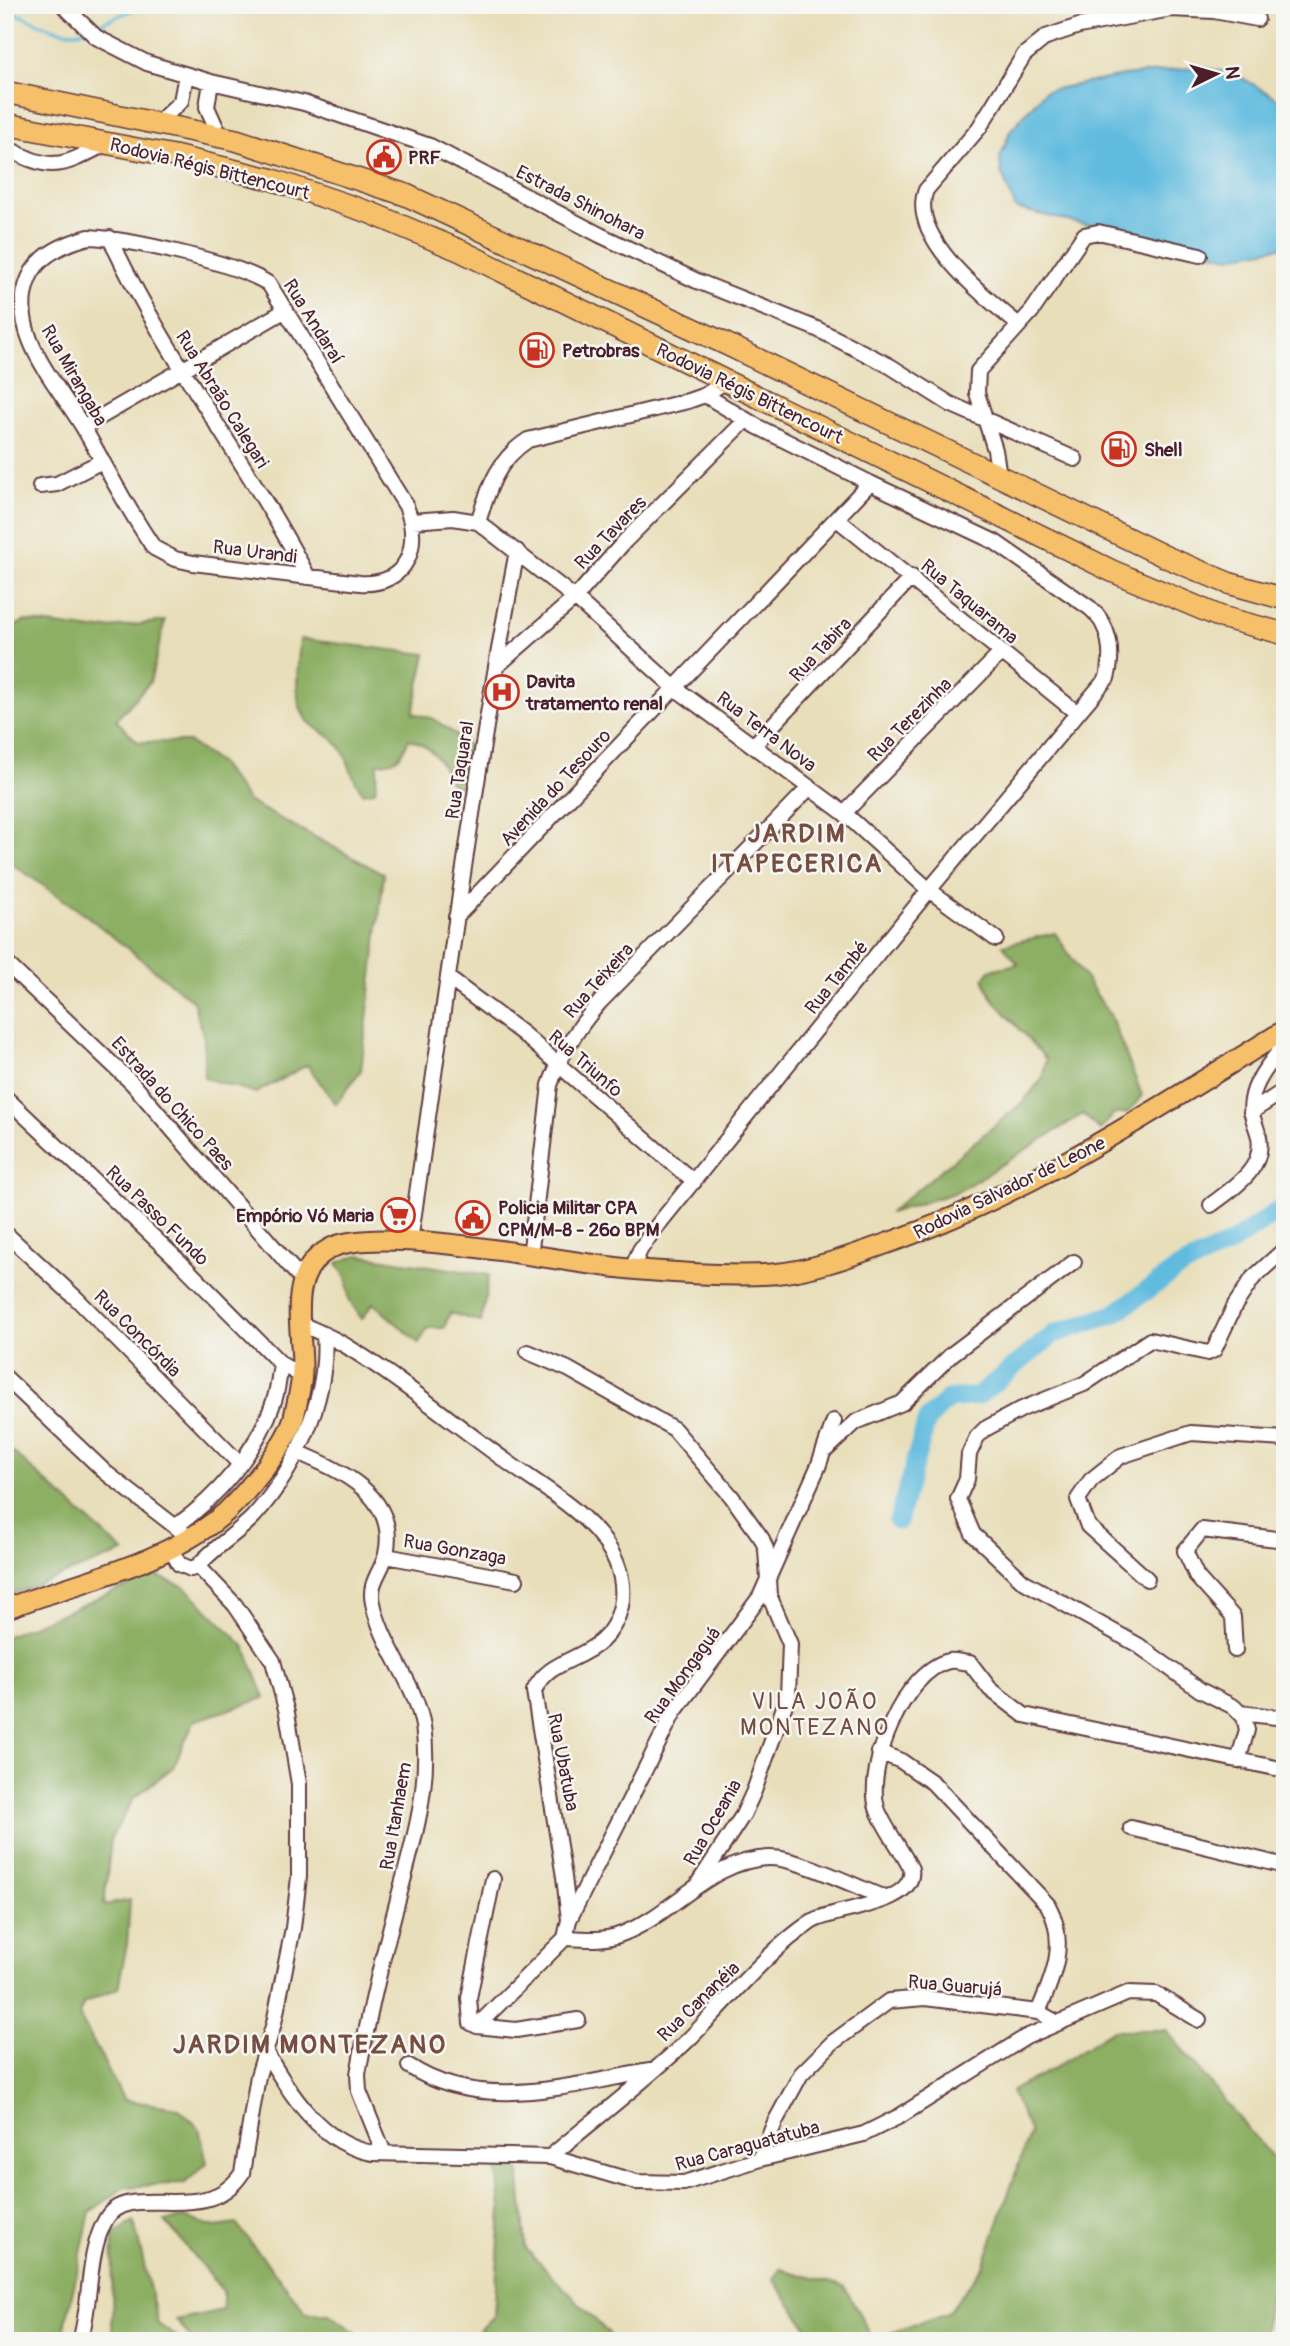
<svg xmlns="http://www.w3.org/2000/svg" width="1290" height="2346" font-family="Pangolin,sans-serif">
<style>
.forest{fill:#8caf63;stroke:#6b6747;stroke-width:2}
.water{fill:#61bbdf;stroke:#566d85;stroke-width:2}
.lines{fill:none;stroke-linecap:round;stroke-linejoin:round}
.stream{stroke:#61bbdf;stroke-width:3.5}
.river{stroke:#61bbdf;stroke-width:19}
.minor-casing{stroke:#623c40;stroke-width:18}
.major-casing{stroke:#623c40;stroke-width:23}
.highway-casing{stroke:#623c40;stroke-width:24}
.minor{stroke:#fff;stroke-width:14}
.major{stroke:#f6c06b;stroke-width:19}
.highway{stroke:#f6c06b;stroke-width:21}
.labels{text-anchor:middle;stroke-width:5;stroke-linejoin:round;paint-order:stroke}
.poi-label{font-size:19px;font-weight:bold;fill:#4a1f2b;stroke:#f6f6f2;text-anchor:start}
.street-label{font-size:19px;fill:#4a1f2b;stroke:#f6f6f2}
.quarter-label{font-size:23px;letter-spacing:2px;fill:#774c41;stroke:#f6f6f2}
.district-label{font-size:26px;font-weight:bold;letter-spacing:2px;fill:#774c41;stroke:#f6f6f2}
</style>
<rect width="100%" height="100%" fill="#f6f6f2"/>
<filter id="ink" filterUnits="userSpaceOnUse"><feTurbulence type="fractalNoise" baseFrequency=".0143" numOctaves="2"/><feDisplacementMap in="SourceGraphic" scale="14" xChannelSelector="R" yChannelSelector="G"/><feConvolveMatrix kernelMatrix="1 2 1 2 8 2 1 2 1" color-interpolation-filters="sRGB"/></filter>
<filter id="wash" filterUnits="userSpaceOnUse"><feTurbulence type="fractalNoise" baseFrequency=".00686" numOctaves="4" result="noise"/><feDisplacementMap in="SourceGraphic" scale="28" xChannelSelector="R" yChannelSelector="G"/><feGaussianBlur stdDeviation="1.57" result="paint"/><feColorMatrix in="noise" values="0 0 0 0 0 0 0 0 0 0 0 0 0 0 0 0 0 1.4 0 .05"/><feComposite in="paint" operator="in"/></filter>
<g filter="url(#wash)">
<rect width="100%" height="100%" fill="#e8deb9"/>
<path class="forest" d="M25,621L94,630L165,621L150,682L116,720L138,742H189L220,764L249,802L384,874L361,1070L336,1104L307,1065L256,1093L204,1078V1038L193,1001L87,916L5,859V631Z
M300,639L426,654L413,713L434,719L467,743L466,776L462,786H452C442,763 434,746 409,739C401,756 398,763 378,763L375,791L363,793C351,779 351,764 342,750C334,736 320,733 309,722C290,704 299,663 300,639Z
M1055,933L1110,1015L1142,1095L1128,1113L1114,1114L1100,1130L1083,1114L957,1192L889,1213L1023,1102L1042,1079L1046,1059L993,999L983,979L990,970L1018,964L1003,945Z
M358,1255L489,1275L481,1322L450,1313L444,1328H428L419,1343L373,1303L362,1319L349,1300L347,1279L337,1263Z
M5,1445L124,1552L5,1597Z
M154,1575L185,1587L245,1647L265,1698L194,1721L173,1767L134,1798L111,1838L104,1905L130,1900L127,1944L118,1988L84,2003L79,2015L124,2100L178,2108L199,2128L207,2163L185,2183L125,2187L90,2212L62,2341H5V1637Z
M1113,2030H1166L1282,2170L1285,2177V2279L1269,2296L1265,2330L1260,2341H817L773,2279L780,2269L844,2286L873,2339L948,2313L983,2266L1030,2132L1011,2091L1053,2069Z
M497,2165L519,2167L526,2249L616,2341H433L475,2335L494,2316L501,2210Z
M185,2218L216,2227L236,2224L307,2313L329,2314L368,2341H193L176,2320L223,2310L222,2290L165,2221Z
M134,2222L158,2324L183,2341H112L113,2234Z"/>
<path class="water" d="M1200,67L1237,75L1285,103V246L1230,257L1016,209L1001,172L1000,158L1010,131L1045,91L1123,76Z"/>
<g class="lines">
<path class="stream" d="M7,5L10,11C31,19 63,38 85,30
M92,27L145,5"/>
<path class="river" d="M898,1521L927,1420L948,1399L978,1396L1054,1334L1114,1314L1177,1269L1231,1243L1285,1206"/>
</g>
</g>
<g filter="url(#ink)">
<g class="lines">
<g class="minor-casing">
<path id="minor" d="M63,5L96,37L147,63L211,82L304,103L430,146L600,235L697,281L817,329L890,366L950,404L1075,459
M211,82L207,107L220,136
M158,123L181,101L186,75
M5,147C53,173 61,167 107,143
M89,237C129,239 237,263 269,284L406,506C422,546 407,586 360,583L193,563L175,559L154,548C127,509 107,468 83,427C57,383 6,332 29,278C39,254 66,243 89,237Z
M110,238C165,357 247,461 308,577
M1019,325C987,299 907,237 926,190L979,128L1024,55L1046,37L1079,26L1171,9L1214,11L1257,19
M83,427L286,310
M999,476L995,450L977,393L978,371L1032,311L1084,235L1098,232L1200,255
M40,486L57,484L102,461
M837,519L1077,713
M412,521L453,518L478,522L575,598L675,688L844,813L929,890L996,939
M478,522C489,488 497,460 528,440L688,401L705,395L726,381
M497,666L575,598L625,541L746,420
M754,745L912,577
M844,813L1001,653
M456,917L870,483L758,427L705,395
M5,962L133,1084L302,1280
M448,978L522,1033L694,1182
M5,1097L180,1262L281,1364L302,1376
M1251,1112L1285,1090
M1211,1205C1233,1188 1265,1169 1259,1137C1256,1124 1249,1114 1252,1100C1255,1079 1272,1061 1285,1044
M5,1233L77,1299L239,1463
M410,1241C444,1011 473,780 517,551
M530,1257L550,1085C561,1053 578,1027 600,1002L809,788
M632,1269L640,1250L653,1231L929,890L1107,678C1114,653 1110,625 1090,608L995,542L870,483
M299,1323C316,1331 335,1338 351,1349C405,1382 454,1424 506,1461C540,1486 588,1512 610,1550C620,1566 625,1587 621,1606C607,1665 552,1650 534,1691L564,1877L569,1920L565,1938
M528,1352L568,1369L674,1429L732,1497L762,1539L766,1549L769,1595L790,1644L788,1696L754,1791L743,1815L699,1882
M5,1377L105,1472L190,1538
M827,1449L856,1422L902,1403L952,1354L1074,1262
M297,1452C340,1470 399,1496 386,1554C382,1572 368,1582 373,1603C382,1647 415,1681 423,1726C432,1784 412,1847 397,1903C382,1959 368,2017 358,2074L359,2091L384,2153
M176,1526C218,1497 257,1451 274,1401C278,1389 279,1376 281,1364
M386,1556L516,1580
M198,1566C214,1547 237,1534 254,1516C296,1469 329,1398 324,1335
M1147,1579L1088,1526L1078,1499L1091,1480L1121,1456L1191,1433L1285,1439
M1235,1650L1233,1617L1197,1577L1185,1551L1202,1530L1285,1540
M1240,1713L1285,1718
M879,1752L901,1761L933,1783L1048,1905C1068,1942 1054,1976 1038,2012
M1238,1761L1247,1730L1244,1717L1234,1707L1200,1690L1138,1645L1023,1581L973,1534L958,1499L967,1479L969,1454L977,1437L985,1429L1022,1409L1084,1384L1150,1340L1208,1353L1214,1350L1235,1305L1253,1278L1285,1249
M1131,1828L1285,1866
M493,1879L469,1998L471,2023L477,2026L565,1938
M570,1918L674,1712L760,1597L818,1467L834,1421
M565,1938C583,1939 602,1941 619,1935C673,1916 708,1860 769,1858C797,1857 856,1887 885,1898
M477,2026L516,2030L578,2020
M265,2051C290,2093 321,2145 373,2153L550,2157L636,2182L684,2183L760,2159L864,2134L900,2116L1026,2037L1128,1993L1156,1994L1199,2020
M409,2066C481,2114 572,2084 650,2071
M550,2157C596,2118 645,2081 688,2040C728,2001 764,1954 811,1922C832,1908 917,1906 911,1869C902,1850 883,1826 877,1808C865,1767 904,1671 949,1661C955,1660 964,1663 970,1663L990,1689L1024,1715L1285,1770
M760,2159L775,2122L801,2074L832,2043L889,2001L925,1998L1038,2012L1056,2022
M80,2341C92,2302 86,2254 106,2219C128,2179 206,2229 242,2173L258,2076L274,2023L293,1928L299,1877V1784L287,1713L273,1661L235,1605L198,1566L191,1569L179,1564L171,1549"/>
</g>
<g class="major-casing">
<path id="major" d="M5,1609C78,1581 166,1565 226,1512C248,1491 286,1446 294,1417C297,1402 302,1385 302,1371C303,1329 285,1274 329,1249C377,1222 567,1264 631,1269C676,1273 727,1277 772,1274C810,1271 849,1257 885,1244C1029,1194 1156,1109 1285,1030"/>
</g>
<g class="highway-casing">
<path id="highway" d="M5,92L236,140L406,195L726,344L1166,557L1228,583L1285,599
M5,124L174,156L270,179L371,213L461,251L1112,571L1221,617L1285,634"/>
</g>
<use href="#minor" class="minor"/>
<use href="#major" class="major"/>
<use href="#highway" class="highway"/>
</g>
</g>
<defs>
<g id="civic-ring" transform="scale(1.75)"><circle r="9.5" fill="#f6f6f2" stroke="#c8321e" stroke-width="1.5"/><path d="M-.6-6.5H3V-4.5H.6V-3L4-1V1h2V6H-6V1h2V-1L-.6-3ZM-1.2 2.5V6h2.4V2.5Z" fill="#c8321e"/></g>
<g id="fuel-ring" transform="scale(1.75)"><circle r="9.5" fill="#f6f6f2" stroke="#c8321e" stroke-width="1.5"/><path d="M-5.5-6h7V0h2V4h1.3V-2.5L3-4.5l.8-.8L6-3V5H2.5V1h-1V6h-7ZM-4.2-4.7v3.2H.2V-4.7Z" fill="#c8321e"/></g>
<g id="hospital-ring" transform="scale(1.75)"><circle r="9.5" fill="#f6f6f2" stroke="#c8321e" stroke-width="1.5"/><path d="M-5-5h3v3.5h4V-5h3V5h-3V1.5h-4V5h-3Z" fill="#c8321e"/></g>
<g id="supermarket-ring" transform="scale(1.75)"><circle r="9.5" fill="#f6f6f2" stroke="#c8321e" stroke-width="1.5"/><path d="M-6-5.5h2.5l.6 2H6L4.5 2H-2.5L-4.4-4H-6ZM-1.5 3.2a1.3 1.3 0 1 0 .1 0ZM3 3.2a1.3 1.3 0 1 0 .1 0Z" fill="#c8321e"/></g>
</defs>
<g fill-rule="evenodd">
<use href="#civic-ring" x="384" y="157"/>
<use href="#fuel-ring" x="537" y="350"/>
<use href="#fuel-ring" x="1119" y="449"/>
<use href="#hospital-ring" x="502" y="692"/>
<use href="#supermarket-ring" x="398" y="1215"/>
<use href="#civic-ring" x="473" y="1218"/>
</g>
<g class="labels">
<g class="poi-label">
<text x="408" y="164">PRF</text>
<text x="562" y="357">Petrobras</text>
<text x="1144" y="456">Shell</text>
<text x="526" y="688">Davita<tspan x="526" dy="22">tratamento renal</tspan></text>
<text x="498" y="1214">Policia Militar CPA<tspan x="498" dy="22">CPM/M-8 - 26º BPM</tspan></text>
<text x="374" y="1222" text-anchor="end">Empório Vó Maria</text>
</g>
<g class="street-label">
<text transform="translate(210 168) rotate(14)" y="7">Rodovia Régis Bittencourt</text>
<text transform="translate(581 202) rotate(27)" y="7">Estrada Shinohara</text>
<text transform="translate(314 321) rotate(58)" y="7">Rua Andaraí</text>
<text transform="translate(75 375) rotate(60)" y="7">Rua Mirangaba</text>
<text transform="translate(750 393) rotate(26)" y="7">Rodovia Régis Bittencourt</text>
<text transform="translate(223 399) rotate(58)" y="7">Rua Abraão Calegari</text>
<text transform="translate(610 532) rotate(-46)" y="7">Rua Tavares</text>
<text transform="translate(255 551) rotate(7)" y="7">Rua Urandi</text>
<text transform="translate(970 601) rotate(40)" y="7">Rua Taquarama</text>
<text transform="translate(820 649) rotate(-47)" y="7">Rua Tabira</text>
<text transform="translate(909 719) rotate(-45)" y="7">Rua Terezinha</text>
<text transform="translate(767 731) rotate(37)" y="7">Rua Terra Nova</text>
<text transform="translate(459 770) rotate(-81)" y="7">Rua Taquaral</text>
<text transform="translate(555 787) rotate(-47)" y="7">Avenida do Tesouro</text>
<text transform="translate(836 977) rotate(-51)" y="7">Rua També</text>
<text transform="translate(598 980) rotate(-48)" y="7">Rua Teixeira</text>
<text transform="translate(586 1063) rotate(41)" y="7">Rua Triunfo</text>
<text transform="translate(173 1103) rotate(48)" y="7">Estrada do Chico Paes</text>
<text transform="translate(1009 1187) rotate(-26)" y="7">Rodovia Salvador de Leone</text>
<text transform="translate(158 1215) rotate(44)" y="7">Rua Passo Fundo</text>
<text transform="translate(138 1333) rotate(45)" y="7">Rua Concórdia</text>
<text transform="translate(455 1549) rotate(10)" y="7">Rua Gonzaga</text>
<text transform="translate(682 1675) rotate(-54)" y="7">Rua Mongaguá</text>
<text transform="translate(564 1762) rotate(79)" y="7">Rua Ubatuba</text>
<text transform="translate(395 1816) rotate(-80)" y="7">Rua Itanhaem</text>
<text transform="translate(712 1822) rotate(-60)" y="7">Rua Oceania</text>
<text transform="translate(955 1985) rotate(5)" y="7">Rua Guarujá</text>
<text transform="translate(698 2001) rotate(-44)" y="7">Rua Cananéia</text>
<text transform="translate(747 2145) rotate(-15)" y="7">Rua Caraguatatuba</text>
</g>
<g class="quarter-label">
<text x="815" y="1709">VILA JOÃO<tspan x="815" dy="26">MONTEZANO</tspan></text>
</g>
<g class="district-label">
<text x="797" y="842">JARDIM<tspan x="797" dy="30">ITAPECERICA</tspan></text>
<text x="310" y="2053">JARDIM MONTEZANO</text>
</g>
</g>
<rect width="1290" height="2346" fill="none" stroke="#f6f6f2" stroke-width="28"/>
<g transform="translate(1216 74) rotate(85)" stroke="#f6f6f2" stroke-width="5" paint-order="stroke">
<path d="M0-5L12 26L0 18L-12 26Z" fill="#4a1f2b"/>
<text y="-10" font-size="19" font-weight="bold" text-anchor="middle" fill="#4a1f2b">N</text>
</g>
</svg>
